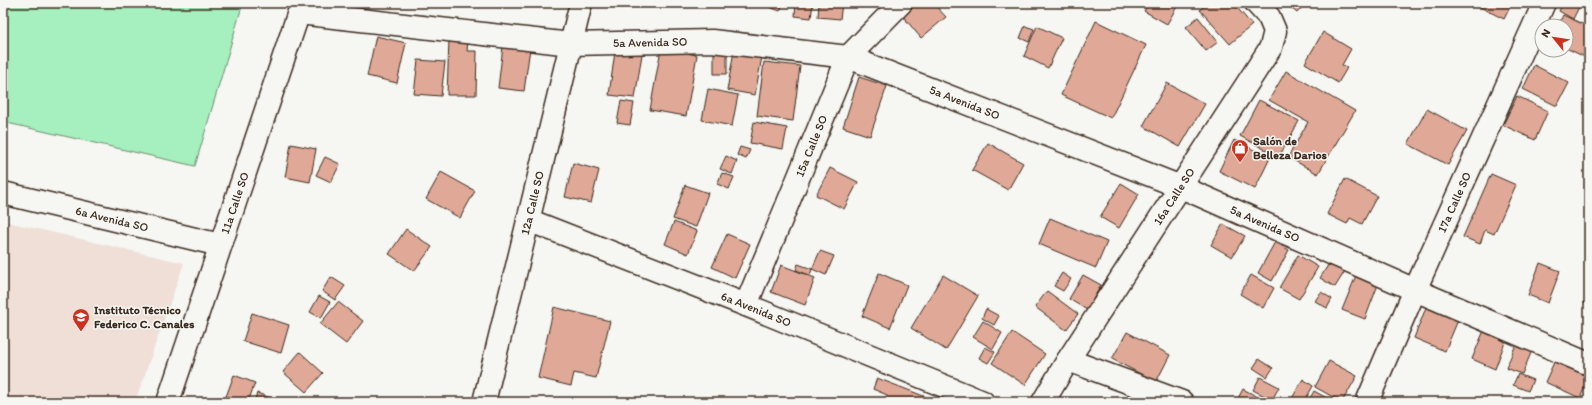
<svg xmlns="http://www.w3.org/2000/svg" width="1592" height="405" font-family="Itim,sans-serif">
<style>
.built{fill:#efdfd7}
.green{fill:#a6efbe;stroke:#708c6e}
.building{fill:#e0a997;stroke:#3b2a1e}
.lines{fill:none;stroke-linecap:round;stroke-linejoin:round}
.street-casing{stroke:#3b2a1e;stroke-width:25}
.secondary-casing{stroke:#3b2a1e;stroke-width:25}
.street{stroke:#f6f6f2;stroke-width:22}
.secondary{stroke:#f6f6f2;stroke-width:22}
.labels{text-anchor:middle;stroke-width:3;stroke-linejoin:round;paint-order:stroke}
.street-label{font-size:12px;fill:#3b2a1e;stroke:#f6f6f2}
.poi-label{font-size:12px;font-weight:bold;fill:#3b2a1e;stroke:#f6f6f2;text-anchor:start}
</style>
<rect width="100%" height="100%" fill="#f6f6f2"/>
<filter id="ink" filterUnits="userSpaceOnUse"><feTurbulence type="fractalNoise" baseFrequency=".025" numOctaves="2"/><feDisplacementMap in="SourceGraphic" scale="8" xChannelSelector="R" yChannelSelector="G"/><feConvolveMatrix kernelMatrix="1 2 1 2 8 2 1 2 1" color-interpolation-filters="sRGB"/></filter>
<g filter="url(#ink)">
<path class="built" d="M3,221L184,263L135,402H3Z"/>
<path class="green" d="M3,3H243L195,166L3,122Z"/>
<path class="building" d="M710,3H726L725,6Z
M758,3H783L780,11Z
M796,3H813L811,18L795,16Z
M819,3H842L840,19L818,17Z
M913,3H933L946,17L921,38L901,14Z
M1149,3H1179L1167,24L1144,11Z
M1207,3H1233L1252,25L1230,44L1200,10Z
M1285,3H1306L1297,13Z
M1472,3H1512L1504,19Z
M1563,3H1581L1573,19L1559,11Z
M1563,15L1589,27V53L1587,58L1566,48V26H1558Z
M1198,17L1218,42L1206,51L1186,27Z
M1096,21L1146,45L1111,118L1061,95Z
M1025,26L1034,29L1029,42L1020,38Z
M1037,26L1062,38L1048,68L1024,56Z
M1323,32L1351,49L1342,65L1347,68L1338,83L1305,63Z
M376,36L406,43L397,83L367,76Z
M504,38L531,41L524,91L498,88Z
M449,39L468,40L467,51H477L476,95H447Z
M616,44L643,48L635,98L609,95Z
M735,46L763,51L755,95L727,90Z
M661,49L697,55L686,116L650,110Z
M714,51H727V74H714Z
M418,60L445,62L441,96L414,94Z
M764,62L800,66L793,121L757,116Z
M1534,65L1569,83L1557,106L1523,89Z
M1286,71L1355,111L1318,174L1288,157L1308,122L1269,100Z
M859,77L887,86L870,136L843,127Z
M1167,83L1205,104L1180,147L1143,126Z
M708,89L738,95L732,126L702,120Z
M1517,96L1548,111L1535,140L1503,125Z
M1259,100L1299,121L1279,157L1240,136Z
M621,101L634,103L630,125L617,123Z
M1427,109L1467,131L1448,165L1408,144Z
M754,122L787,128L783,149L750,143Z
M1234,140L1270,158L1255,189L1219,171Z
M988,143L1023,163L1008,190L972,170Z
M291,144L316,149L310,182L285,177Z
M740,147L750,150L746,159L737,155Z
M726,156L737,161L732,174L720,169Z
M325,157L340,164L331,182L316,175Z
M573,163L599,170L591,203L565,197Z
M830,168L858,182L844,209L816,195Z
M441,172L475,191L460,218L426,199Z
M722,173L734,177L729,189L717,184Z
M1491,174L1516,185L1494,234L1485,230L1480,244L1463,237Z
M1345,179L1377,196L1362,224L1350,218L1347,224L1327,214Z
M1121,183L1139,194L1119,228L1100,217Z
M685,185L708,193L696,227L673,219Z
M1050,218L1107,242L1096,268L1039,244Z
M674,222L697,231L688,254L665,244Z
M1223,224L1245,236L1232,257L1211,245Z
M406,229L432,247L414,271L389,254Z
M727,234L750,244L735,278L712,267Z
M1275,242L1289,250L1272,281L1258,273Z
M820,251L834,256L826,275L812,269Z
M1298,255L1318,267L1299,299L1279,288Z
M1330,262L1345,271L1335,287L1320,278Z
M1540,263L1560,271L1548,303L1528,295Z
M798,264L812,269L810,275L796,270Z
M781,265L815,278L805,305L771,292Z
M879,273L907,285L890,328L862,316Z
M1062,273L1071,279L1063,291L1054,286Z
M1357,273L1379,282L1365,319L1342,310Z
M943,275L978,296L946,350L911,328Z
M1083,275L1101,285L1087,310L1069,299Z
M1251,275L1274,288L1263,308L1240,294Z
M331,277L345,286L335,300L322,291Z
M1047,291L1078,314L1066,330L1035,307Z
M1321,292L1332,299L1327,308L1315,301Z
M1589,292V306L1584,303Z
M319,296L330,302L321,318L310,312Z
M1429,300L1461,313L1445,351L1414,338Z
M338,302L363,321L346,344L320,324Z
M554,307L610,321L596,378L574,373L571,386L538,378Z
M986,309L999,316L994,325L982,318Z
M252,313L289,325L281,353L243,341Z
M983,321L1002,333L993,349L973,337Z
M1485,328L1507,337L1495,369L1472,359Z
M1012,332L1045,354L1025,385L992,363Z
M1127,332L1170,355L1156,382L1112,359Z
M1518,340L1534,346L1522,374L1506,368Z
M985,347L995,352L988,363L979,358Z
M300,352L323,373L306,392L283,372Z
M1556,358L1589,373V378L1580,398L1545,382Z
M1259,359L1273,368L1267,377L1253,368Z
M1329,361L1357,376L1342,402L1315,387Z
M1518,374L1533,380L1528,391L1513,385Z
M234,375L255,383L248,402H224Z
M1260,377L1279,387L1272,400L1253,390Z
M877,378L939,402H884L887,395L873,389Z
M1303,379L1313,386L1304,402H1290Z
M1243,389L1267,402H1236Z
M1314,391L1334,402H1308Z
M257,393L276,400L275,402H254Z"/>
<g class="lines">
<g class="street-casing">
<g id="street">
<path id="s1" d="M299,13L571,44L712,41L848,57L1181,187L1415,290L1589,364"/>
<path id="s2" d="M3,193L220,245"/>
<path id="s3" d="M528,220L746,305L983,402"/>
<path id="s4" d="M746,305L848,57L901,3"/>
<path id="s5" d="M1068,360L1271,47L1275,31L1269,17L1256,3"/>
<path id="s6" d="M484,402L581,3"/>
<path d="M1043,402L1068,360L1182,402"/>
<path id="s7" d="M1367,402L1415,290L1544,3"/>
</g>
</g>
<g class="secondary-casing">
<g id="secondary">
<path id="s8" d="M168,402L302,3"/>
</g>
</g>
<use href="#street" class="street"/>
<use href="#secondary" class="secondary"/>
</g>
</g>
<defs>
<g id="shop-pin" transform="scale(0.9)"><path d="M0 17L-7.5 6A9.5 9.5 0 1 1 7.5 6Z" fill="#c8321e" stroke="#f6f6f2"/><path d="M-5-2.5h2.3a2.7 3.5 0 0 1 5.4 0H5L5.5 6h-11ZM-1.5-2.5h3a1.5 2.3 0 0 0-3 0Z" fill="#fff"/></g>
<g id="school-pin" transform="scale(0.9)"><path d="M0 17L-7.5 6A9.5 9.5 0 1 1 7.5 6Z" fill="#c8321e" stroke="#f6f6f2"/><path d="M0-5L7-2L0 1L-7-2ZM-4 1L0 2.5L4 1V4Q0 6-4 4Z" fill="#fff"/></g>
</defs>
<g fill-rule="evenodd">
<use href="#shop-pin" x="1240" y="148"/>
<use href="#school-pin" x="81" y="317"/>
</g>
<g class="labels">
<g class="street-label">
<text dy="4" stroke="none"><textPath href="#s1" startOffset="353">5a Avenida SO</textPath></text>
<text dy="4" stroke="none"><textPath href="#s1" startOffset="677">5a Avenida SO</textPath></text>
<text dy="4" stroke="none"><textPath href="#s4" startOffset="172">15a Calle SO</textPath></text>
<text dy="4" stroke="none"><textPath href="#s5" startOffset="195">16a Calle SO</textPath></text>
<text dy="4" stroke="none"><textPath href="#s8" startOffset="210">11a Calle SO</textPath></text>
<text dy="4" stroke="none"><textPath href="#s7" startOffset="218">17a Calle SO</textPath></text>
<text dy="4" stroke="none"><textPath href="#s6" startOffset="205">12a Calle SO</textPath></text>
<text dy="4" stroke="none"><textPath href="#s2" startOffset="112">6a Avenida SO</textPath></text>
<text dy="4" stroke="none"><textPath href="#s1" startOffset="1001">5a Avenida SO</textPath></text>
<text dy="4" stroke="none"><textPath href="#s3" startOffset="245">6a Avenida SO</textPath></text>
</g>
<g class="poi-label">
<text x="1253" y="145">Salón de<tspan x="1253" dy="14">Belleza Darios</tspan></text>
<text x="94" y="314">Instituto Técnico<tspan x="94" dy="14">Federico C. Canales</tspan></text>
</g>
</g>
<rect width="1592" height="405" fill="none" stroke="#f6f6f2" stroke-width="16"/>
<rect x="8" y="8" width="1576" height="389" fill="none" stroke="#3b2a1e" stroke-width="1.5" filter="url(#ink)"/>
<g transform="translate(1554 38) rotate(300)"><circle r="19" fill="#f6f6f2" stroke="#aba49d"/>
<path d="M0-3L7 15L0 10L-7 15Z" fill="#c8321e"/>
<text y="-6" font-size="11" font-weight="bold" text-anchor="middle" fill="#3b2a1e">N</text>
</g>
</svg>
